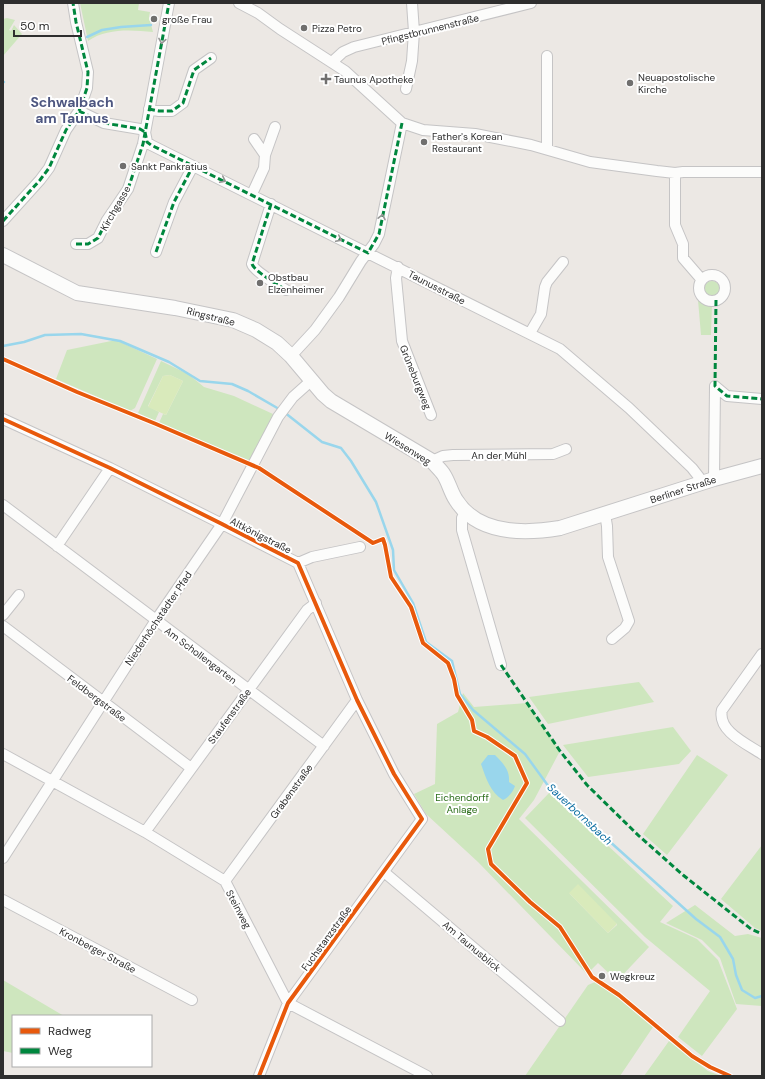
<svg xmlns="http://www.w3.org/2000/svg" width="765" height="1079" font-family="'DM Sans',sans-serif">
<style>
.green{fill:#cee6be;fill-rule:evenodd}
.pitch{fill:#d9eabb}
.water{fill:#99d6ec}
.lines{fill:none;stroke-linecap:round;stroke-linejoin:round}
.stream{stroke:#99d6ec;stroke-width:2.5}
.street-casing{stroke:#c5c4c5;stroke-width:12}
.secondary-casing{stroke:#c5c4c5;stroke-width:16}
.street{stroke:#fcfcfb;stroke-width:10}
.secondary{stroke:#fcfcfb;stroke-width:14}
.quiet{stroke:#00873e;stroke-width:3;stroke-dasharray:6 3;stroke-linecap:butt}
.cycleway-casing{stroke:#fff;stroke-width:6}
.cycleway{stroke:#e8590c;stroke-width:4}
.oneway{stroke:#959594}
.poi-dot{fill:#706f6e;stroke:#fff;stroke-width:1.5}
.labels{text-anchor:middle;stroke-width:4;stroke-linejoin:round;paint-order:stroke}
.poi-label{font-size:10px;fill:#2e2e2e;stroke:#fff;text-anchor:start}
.street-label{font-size:10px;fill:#2e2e2e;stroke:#fff}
.park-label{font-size:10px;fill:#2c6e1b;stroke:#fff}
.water-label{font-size:11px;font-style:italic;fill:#0d6fa3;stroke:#fff}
.district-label{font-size:14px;font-weight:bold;fill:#4d5680;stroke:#fff}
</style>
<rect width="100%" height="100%" fill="#ece8e4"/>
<path class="green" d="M80,3H139L138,10L150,12L149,17L153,32C131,30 107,28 88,41Z
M7,18L15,20L9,30L11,31L14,25L22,34L3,56V19Z
M704 289a8 8 0 1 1 16 0a8 8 0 1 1-16 0Z
M698,300L712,304L711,335H701Z
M116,340L157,359L135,408L130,411L56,379L67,350Z
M161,361L188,374L204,387L234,396L273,414L251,461L159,423L163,414L166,415L183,381L170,375L163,376L148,406L159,412L155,421L138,413Z
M639,682L654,702L548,724L529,697Z
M463,693L474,707L527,703L560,751L534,800L519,819L649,947L617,981L598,963L587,974L478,862L426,814L414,794L435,784L437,724L458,712ZM569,893L617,924V925L608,933Z
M673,727L691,751L679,764L588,777L563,745Z
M697,755L728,775L667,855L643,834Z
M550,792L673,906L660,922L697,939L718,960L737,1009L702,1056L678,1037L710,991L645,937L525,818Z
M762,845V931L755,928L721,899Z
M695,905L735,936L748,934L762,938V1006L736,1004L720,958L702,940L666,923Z
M3,980L64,1016H13V1053L3,1051Z
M595,982L616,996L653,1027L620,1076H525L588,985Z
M669,1041L708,1071L721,1076H644Z"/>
<path class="pitch" d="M170,375L183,381L166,415L148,407L163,376Z
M578,884L617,924L608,933L569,893Z"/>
<path class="water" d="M488,755H495C503,763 510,770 509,782L515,786C513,792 509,797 503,800C490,792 486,778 481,764Z"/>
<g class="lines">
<path class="stream" d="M87,37L102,30L121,27L151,25
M3,82H4
M3,346L24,342L45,335L81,334L120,341L169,362L200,381L232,384L248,391L279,409
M284,412L322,442L341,448L351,461L376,502L393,550L394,570L413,603L426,642L452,661L460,694L473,710L525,754L549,787L696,919L720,937L733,959L736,975L742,990L755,998L762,996"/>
<g class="street-casing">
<path id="street" d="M239,3L258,13L280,29L345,71L402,123L423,130L475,134L531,145L590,162L657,171L675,173L683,172H762
M547,56V149
M332,62L343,52L354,47L531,3
M406,89L412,61L414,32L412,3
M149,109L159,111H172L183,103L194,70L211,58
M79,111L104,123L140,129L145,132
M145,132L147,142L151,145L560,349L629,408L692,468L699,477L701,483
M254,139L265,155
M675,173V225L683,244V258L702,280
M252,194L264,168L265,155L275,127
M271,204L252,264C254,271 278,285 286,290
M3,221L40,180L49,168L66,130L79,111L87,88L88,72L76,22L73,3
M76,244H88L98,238L107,220L128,189L143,144L169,3
M156,252L174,202L193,166
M398,267L396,278L402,341L431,415
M699 288a13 13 0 1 1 26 0a13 13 0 1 1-26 0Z
M530,333L541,314L545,287L547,282L563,262
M291,356L315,330L339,297L361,261L374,244L379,234L402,123
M715,386L727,396L762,399
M3,419L110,468L222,524L298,563L357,700L394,774L422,819L288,1003L259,1076
M432,461L443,456L453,455L553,454L566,449
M714,479L715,386
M3,505L324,746
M465,512L462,518V530L501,665
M605,514L607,526L608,557L629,621L625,628L612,639
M57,546L110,468
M298,563L312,557L360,547
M3,615L19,595
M3,626L191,768
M762,654L722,710C717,731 747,744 762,754
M3,754L145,832L225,881L288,1003L427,1076
M145,832L307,610L316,603
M3,858L156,620L222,524L278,417L293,397L312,380
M384,872L560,1021
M225,881L357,700
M3,900L192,1000"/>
</g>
<g class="secondary-casing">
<path id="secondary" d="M3,255L77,293L175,308L233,320L256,330L277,343L291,356L323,394L331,401L432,461C436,466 441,470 444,475C449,483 451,493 456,500C478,535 524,534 560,528L714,479L762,466"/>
</g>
<use href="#street" class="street"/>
<use href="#secondary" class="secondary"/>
<path class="quiet" d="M149,109L159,111H172L183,103L194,70L211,58
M79,111L104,123L140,129L145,132
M145,132L147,142L151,145L368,253L379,234L402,123
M271,204L252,264C254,271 278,285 286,290
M3,221L40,180L49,168L66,130L79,111L87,88L88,72L76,22L73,3
M76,244H88L98,238L107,220L128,189L143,144L169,3
M156,252L174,202L193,166
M716,300L715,386L727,396L762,399
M501,665L560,751L587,785L639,836L683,875L751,929L762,934"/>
<g class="cycleway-casing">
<path id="cycleway" d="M3,359L77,392L156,424L259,468L373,543L383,539L385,545L391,577L411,607L423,643L448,663L454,679L457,695L472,720L474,731L487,737L515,756L527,783L488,849L491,864L530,902L560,927L592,977L619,995L692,1056L710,1067L730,1076
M3,419L110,468L222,524L298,563L357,700L394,774L422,819L288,1003L259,1076"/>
</g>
<use href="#cycleway" class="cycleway"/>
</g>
<defs><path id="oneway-chevron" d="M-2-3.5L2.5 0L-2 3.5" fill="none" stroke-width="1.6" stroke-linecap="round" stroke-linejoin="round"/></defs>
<g class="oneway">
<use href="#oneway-chevron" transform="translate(162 41) rotate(100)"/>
<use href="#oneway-chevron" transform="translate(223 180) rotate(26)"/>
<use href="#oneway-chevron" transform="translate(382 217) rotate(-78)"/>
<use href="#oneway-chevron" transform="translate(339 239) rotate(26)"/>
</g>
<g class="poi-dot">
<circle cx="154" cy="19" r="4"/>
<circle cx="304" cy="28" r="4"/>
<path d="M324 73h4v4h4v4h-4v4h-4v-4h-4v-4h4z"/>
<circle cx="630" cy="83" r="4"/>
<circle cx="424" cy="142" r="4"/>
<circle cx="123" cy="166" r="4"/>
<circle cx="260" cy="283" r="4"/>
<circle cx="602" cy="976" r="4"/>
</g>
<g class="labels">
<g class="poi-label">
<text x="162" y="23">große Frau</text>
<text x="312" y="32">Pizza Petro</text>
<text x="638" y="81">Neuapostolische<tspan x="638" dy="12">Kirche</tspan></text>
<text x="334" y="83">Taunus Apotheke</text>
<text x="432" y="140">Father's Korean<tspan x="432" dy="12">Restaurant</tspan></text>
<text x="131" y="170">Sankt Pankratius</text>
<text x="268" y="281">Obstbau<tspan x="268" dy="12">Elzenheimer</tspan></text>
<text x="610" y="980">Wegkreuz</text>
</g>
<g class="street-label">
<text transform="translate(430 29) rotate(-14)" y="4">Pfingstbrunnenstraße</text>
<text transform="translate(115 208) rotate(-60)" y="4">Kirchgasse</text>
<text transform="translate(437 287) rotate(27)" y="4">Taunusstraße</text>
<text transform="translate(211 316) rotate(14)" y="4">Ringstraße</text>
<text transform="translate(416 377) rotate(68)" y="4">Grüneburgweg</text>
<text transform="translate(408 448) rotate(32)" y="4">Wiesenweg</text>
<text x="499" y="459">An der Mühl</text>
<text transform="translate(683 489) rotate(-18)" y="4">Berliner Straße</text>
<text transform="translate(261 535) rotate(27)" y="4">Altkönigstraße</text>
<text transform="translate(158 618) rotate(-56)" y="4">Niederhöchstädter Pfad</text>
<text transform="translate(201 655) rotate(37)" y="4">Am Schollengarten</text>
<text transform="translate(97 698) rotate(37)" y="4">Feldbergstraße</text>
<text transform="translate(229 716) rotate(-54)" y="4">Staufenstraße</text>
<text transform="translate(291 791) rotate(-54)" y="4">Grabenstraße</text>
<text transform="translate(239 909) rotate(62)" y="4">Steinweg</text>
<text transform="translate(326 938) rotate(-54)" y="4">Fuchstanzstraße</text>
<text transform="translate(472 946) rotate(40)" y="4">Am Taunusblick</text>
<text transform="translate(98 950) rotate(28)" y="4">Kronberger Straße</text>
</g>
<g class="park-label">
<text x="462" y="801">Eichendorff<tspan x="462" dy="12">Anlage</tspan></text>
</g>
<g class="water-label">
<text transform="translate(580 814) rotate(43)" y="4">Sauerbornsbach</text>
</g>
<g class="district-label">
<text x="72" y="107">Schwalbach<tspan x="72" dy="16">am Taunus</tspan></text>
</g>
</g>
<rect width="765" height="1079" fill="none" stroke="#2e2e2e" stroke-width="8"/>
<rect x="12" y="1015" width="140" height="52" fill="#ffffff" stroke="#ababab"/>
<rect x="20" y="1028" width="20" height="6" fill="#e8590c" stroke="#ababab"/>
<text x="48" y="1035" font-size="12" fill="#2e2e2e">Radweg</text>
<rect x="20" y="1048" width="20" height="6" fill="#00873e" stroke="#ababab"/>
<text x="48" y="1055" font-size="12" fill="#2e2e2e">Weg</text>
<path d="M14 30v6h67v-6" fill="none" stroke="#2e2e2e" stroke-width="2"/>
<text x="20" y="30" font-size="12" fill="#2e2e2e" stroke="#ffffff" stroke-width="3" paint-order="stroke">50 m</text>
</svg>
